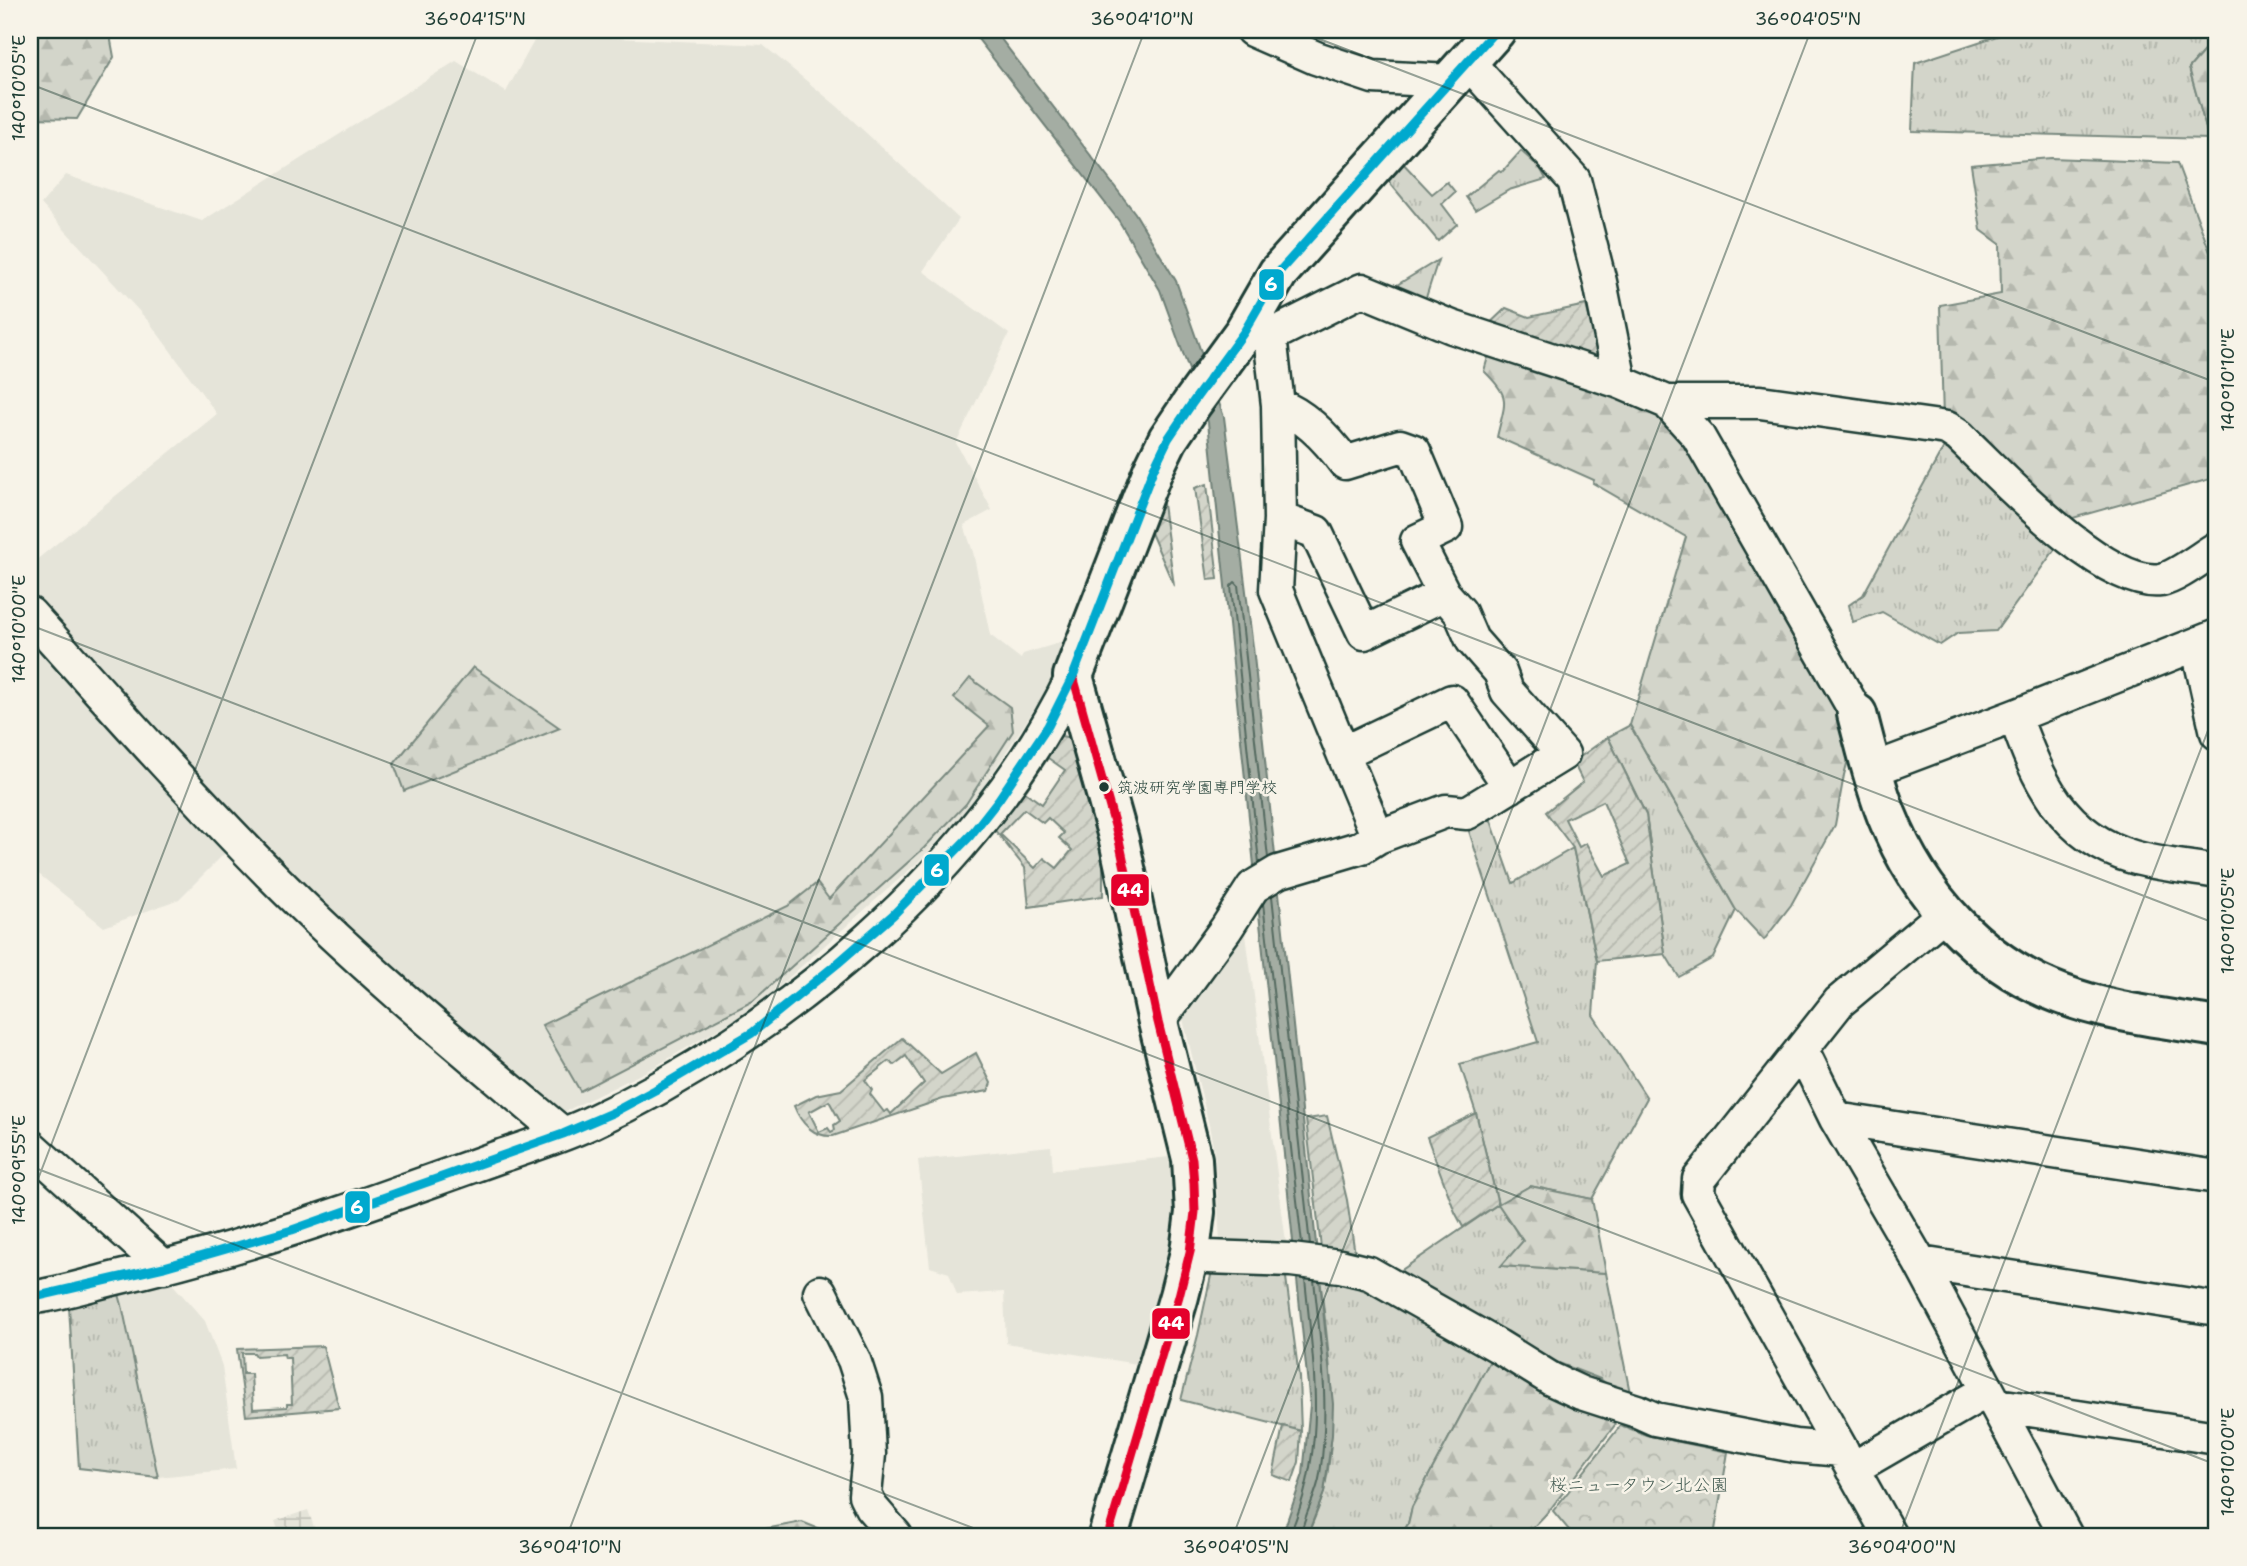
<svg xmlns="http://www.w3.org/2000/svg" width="2247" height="1566" font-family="'Shantell Sans','Klee One',sans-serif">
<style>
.built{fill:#e5e4d9}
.industrial{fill:url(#industrial-grid)}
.grass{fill:url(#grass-tufts);stroke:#79897f;stroke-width:2}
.forest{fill:url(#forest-firs);stroke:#79897f;stroke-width:2}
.park{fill:url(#park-crowns);stroke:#79897f;stroke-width:2}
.garden{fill:url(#garden-furrows);stroke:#79897f;stroke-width:2;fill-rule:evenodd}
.water{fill:#a4ada3;stroke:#6f8077;stroke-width:2}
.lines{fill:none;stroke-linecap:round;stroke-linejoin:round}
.shore{stroke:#546a60;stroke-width:2}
.street-casing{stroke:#1f3d34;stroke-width:37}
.secondary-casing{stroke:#1f3d34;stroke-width:44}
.street{stroke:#f7f3e8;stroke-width:32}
.secondary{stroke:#f7f3e8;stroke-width:38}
.bus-1-casing{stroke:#f7f3e8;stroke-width:14}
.bus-2-casing{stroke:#f7f3e8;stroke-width:14}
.bus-1{stroke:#e4002b;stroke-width:9}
.bus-2{stroke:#00a9ce;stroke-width:9}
.ticks{fill:none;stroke:#1f3d34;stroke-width:2;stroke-opacity:0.45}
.bus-dot{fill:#1f3d34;stroke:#f7f3e8;stroke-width:2.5}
.labels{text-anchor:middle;stroke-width:5;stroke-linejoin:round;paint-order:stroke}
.bus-label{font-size:16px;fill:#1f3d34;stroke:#f7f3e8;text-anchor:start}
.park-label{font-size:18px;fill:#435b52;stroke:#f7f3e8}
.line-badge{stroke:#f7f3e8;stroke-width:2.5}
.badge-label{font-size:19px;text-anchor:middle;font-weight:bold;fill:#fff}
.neatline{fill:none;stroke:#1f3d34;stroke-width:2.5}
.ticks-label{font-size:18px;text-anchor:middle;fill:#1f3d34}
</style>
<defs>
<pattern id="industrial-grid" width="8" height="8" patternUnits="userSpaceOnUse" patternTransform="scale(1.75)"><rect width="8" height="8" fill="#e5e4d9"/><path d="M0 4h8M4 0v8" fill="none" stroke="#c4c4bb"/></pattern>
<pattern id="grass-tufts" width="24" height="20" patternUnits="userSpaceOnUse" patternTransform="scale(1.75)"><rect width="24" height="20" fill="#d3d5ca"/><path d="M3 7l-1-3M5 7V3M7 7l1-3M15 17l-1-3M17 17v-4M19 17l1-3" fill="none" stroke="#b5b8ae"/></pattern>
<pattern id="forest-firs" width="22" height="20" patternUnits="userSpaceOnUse" patternTransform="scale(1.75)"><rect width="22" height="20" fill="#d3d5ca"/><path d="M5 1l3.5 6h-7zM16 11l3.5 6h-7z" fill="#b5b8ae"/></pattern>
<pattern id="park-crowns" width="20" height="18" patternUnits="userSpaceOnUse" patternTransform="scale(1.75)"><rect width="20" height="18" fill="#d3d5ca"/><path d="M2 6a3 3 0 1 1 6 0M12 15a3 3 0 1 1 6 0" fill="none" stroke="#b5b8ae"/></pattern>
<pattern id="garden-furrows" width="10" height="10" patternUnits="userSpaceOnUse" patternTransform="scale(1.75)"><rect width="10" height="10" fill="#d3d5ca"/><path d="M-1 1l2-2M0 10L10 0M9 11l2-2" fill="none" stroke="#b5b8ae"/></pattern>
</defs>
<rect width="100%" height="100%" fill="#f7f3e8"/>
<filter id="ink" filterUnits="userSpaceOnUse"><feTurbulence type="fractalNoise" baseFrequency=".0143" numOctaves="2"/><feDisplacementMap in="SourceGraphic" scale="14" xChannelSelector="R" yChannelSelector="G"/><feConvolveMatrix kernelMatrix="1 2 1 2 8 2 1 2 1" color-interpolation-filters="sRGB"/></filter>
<g filter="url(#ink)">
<path class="built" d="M540,30H563L595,37L763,45L837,106L959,219L923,271L1009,334L956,443L992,510L964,525L973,552L990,635L1021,659L1023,654L1072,639L1039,702L970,807L917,863L757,1006L651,1069L562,1113L545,1110L240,838L179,899L104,927L30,867V565L217,414L150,323L41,204L66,175L202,221L456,61L506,92Z
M1245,927L1287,1250L1220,1242L1215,1158L1209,1125L1182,1015Z
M1051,1146L1053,1170L1169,1157L1176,1224L1160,1291L1137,1364L1006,1343L1004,1292L957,1295L949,1273L930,1267L918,1160Z
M168,1279L205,1321L222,1366L236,1469L158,1477L117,1287Z"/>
<path class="industrial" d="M308,1510L317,1536H280L275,1521Z"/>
<path class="grass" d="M2015,30H2217V36L2189,68L2209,139L1912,131L1915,63Z
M1521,151L1540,168L1546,179L1509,190L1475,210L1466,197L1499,170L1502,172Z
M1400,160L1432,194L1447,182L1455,192L1442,204L1457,224L1438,241L1385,177Z
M1438,260L1423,307L1387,291Z
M1945,445L1983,471L2058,545L1996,631L1958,633L1940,645L1882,612L1853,622L1849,605L1863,595Z
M1630,725L1736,910L1713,958L1679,977L1665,954L1646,815L1608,737Z
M1488,812L1513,883L1573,848L1597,961L1593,1015L1647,1098L1592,1199L1530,1186L1499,1204L1523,1242L1502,1266L1606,1273L1632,1403L1600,1379L1500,1340L1390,1278L1498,1204L1476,1113L1460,1064L1538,1042L1466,822Z
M1285,1270L1299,1377L1301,1431L1181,1400L1198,1335L1212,1271Z
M1320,1278L1370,1288L1491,1359L1412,1507L1408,1524L1401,1536H1307C1313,1522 1320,1506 1324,1491C1340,1422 1328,1347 1320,1278Z
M117,1287L122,1305L158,1477L79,1468L69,1307Z"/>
<path class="forest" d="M30,30H109L114,57L77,119L30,118Z
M2217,36V158L2209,139L2189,68Z
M2051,158L2177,163L2217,271V477L2066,520L1943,420L1940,305L2001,294L2000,244L1981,230L1971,165Z
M1490,350L1651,411L1692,448L1856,730L1844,775L1835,825L1791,905L1764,940L1736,910L1630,725L1686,537L1593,483L1594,480L1497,437C1505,401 1512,398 1484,371Z
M473,667L560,728L404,791L394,764Z
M970,678L1010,707L1013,731L966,804L924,848L753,1001L580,1091L542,1025L788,906L817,883L829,899L989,726L954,698Z
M1530,1186L1592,1199L1606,1273L1501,1266L1523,1241L1498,1204Z
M1491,1359L1618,1421L1548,1512L1525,1536H1401L1408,1524L1412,1507Z
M802,1522L822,1530L826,1536H728Z"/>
<path class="park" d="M1621,1425L1646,1435L1728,1452L1714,1536H1574L1553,1511Z"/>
<path class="garden" d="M1586,305L1601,362L1486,327L1506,308L1529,317Z
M1207,484L1218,579L1208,580L1195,488Z
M1161,489L1174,586L1148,526Z
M1054,735L1079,739L1103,855V896L1029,907L1025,868L994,829L1011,807ZM1048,758L1065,770L1042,804L1025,792ZM1024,809L1043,823L1048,818L1064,833L1059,838L1072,850L1057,868L1044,858L1035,868L1000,834Z
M1608,737L1646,815L1665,954L1597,961L1573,848L1546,812L1583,782L1573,762ZM1603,801L1630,864L1604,876L1586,843L1579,847L1565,819Z
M902,1038L941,1074L976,1053L991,1083L988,1091L943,1099L833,1136C814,1137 801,1124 794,1106L816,1095L841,1090ZM906,1056L924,1083L891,1114L888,1110L884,1112L870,1094L872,1090L865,1080L889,1061L894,1065ZM829,1101L840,1121L834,1125L835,1130L831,1132L828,1128L819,1132L809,1112Z
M1476,1113L1498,1204L1463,1227L1455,1212L1427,1137Z
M1327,1116L1347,1200L1355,1254L1322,1256L1306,1119Z
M323,1346L339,1408L246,1416L237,1349ZM242,1353H254L256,1356L284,1354L285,1358H290L292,1404H287V1407L253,1409L251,1374H243Z
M1283,1426L1301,1431L1299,1462L1292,1482L1273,1475Z"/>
<path class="water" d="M971,30H994L1135,213L1176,281L1224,417L1253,647L1333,1404L1332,1435L1324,1493L1307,1536H1282L1303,1474L1310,1405L1208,422L1160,290L1119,221Z"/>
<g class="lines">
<path class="shore" d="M1259,863L1231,586L1235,582L1238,585L1268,858
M1272,896L1310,1245
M1263,903L1302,1244
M1289,1536C1328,1448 1314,1372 1305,1279
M1301,1536C1303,1515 1317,1496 1320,1474C1330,1407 1321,1347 1314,1280"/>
<g class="street-casing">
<path id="street" d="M1252,30L1316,58L1373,77L1451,81
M1468,62L1574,180L1600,282L1620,382
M1250,333L1270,336L1278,405L1280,519L1276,590L1343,753
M1270,336L1362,290L1452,327L1620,382L1667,402L1698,436L1857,714
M1667,402H1760L1947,428L1959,436C1999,474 2104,588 2161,580C2177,577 2203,556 2217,548
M1280,519L1316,532L1364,633L1444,594
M30,614C109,702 187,790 270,874C362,967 463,1050 563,1134
M2197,644L2217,733
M2015,716C2037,780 2063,837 2133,857C2160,865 2189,867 2217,872
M1872,770L2015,716L2217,636
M1378,837L1343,753L1452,701L1510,787
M1158,1022L1226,929L1253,887L1278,872L1362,847L1378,837L1446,811L1467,813L1563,754L1507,691L1500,672L1472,640L1460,612L1444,594L1417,541L1446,527L1414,451L1400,446L1345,463C1327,438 1306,416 1278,405
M1802,1050L1836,1119L1920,1263L2066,1536
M1836,1119L2217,1177
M30,1146L164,1267
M1190,1252L1207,1257L1291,1260L1340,1266L1369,1273L1498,1346L1551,1379L1581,1393L1637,1411L1655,1419L1795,1446L1842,1450
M1920,1263L2217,1309
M820,1292L854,1360L866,1397L869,1454L865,1495L871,1507L896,1536
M30,1298C59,1294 88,1285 116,1278C194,1260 271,1237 346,1211C398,1193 450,1174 501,1156C531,1146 562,1136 590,1123C779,1036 983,866 1073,676
M1997,1405L2217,1438
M1852,1469L1973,1399
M1890,1536L1698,1194L1699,1179L1839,1002L1945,913"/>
</g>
<g class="secondary-casing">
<path id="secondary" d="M1857,714C1866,748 1874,783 1887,816C1919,896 1980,964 2061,994C2110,1013 2165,1018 2217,1027
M1108,1536L1179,1296L1190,1252L1195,1212L1192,1159L1158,1022L1119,840L1073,676L1153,470L1168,439L1193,402L1244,332L1278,273L1496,30"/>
</g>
<use href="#street" class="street"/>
<use href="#secondary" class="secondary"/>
<g class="bus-1-casing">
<path id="bus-1" d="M1073,676L1119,840L1158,1022L1192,1159L1194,1184L1195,1212L1190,1252L1179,1296L1108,1536"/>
</g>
<g class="bus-2-casing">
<path id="bus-2" d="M30,1298L164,1267L292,1230L563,1134L614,1112L655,1090L752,1033L838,963L893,915L970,836L999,799L1048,726L1073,676L1153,470L1168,439L1193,402L1244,332L1278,273L1496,30"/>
</g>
<use href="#bus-1" class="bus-1"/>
<use href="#bus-2" class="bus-2"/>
</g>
</g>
<path class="ticks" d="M1296,30L2217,383M30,84L2217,924M30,625L2217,1465M30,1166L994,1536M30,1200L479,30M567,1536L1145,30M1233,1536L1811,30M1899,1536L2217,707"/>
<circle class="bus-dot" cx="1104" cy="787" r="6"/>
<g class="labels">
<g class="bus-label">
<text x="1117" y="793">筑波研究学園専門学校</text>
</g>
<g class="park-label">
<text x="1639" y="1491">桜ニュータウン北公園</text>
</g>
</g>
<g class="line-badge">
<rect x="1258" y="268" width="27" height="33" rx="7" fill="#00a9ce"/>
<rect x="923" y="853" width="27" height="34" rx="7" fill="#00a9ce"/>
<rect x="1110" y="873" width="40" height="34" rx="7" fill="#e4002b"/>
<rect x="344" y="1190" width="27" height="34" rx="7" fill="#00a9ce"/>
<rect x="1151" y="1307" width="40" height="33" rx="7" fill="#e4002b"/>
</g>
<g class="badge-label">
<text x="1271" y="291">6</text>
<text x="937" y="877">6</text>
<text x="1130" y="897">44</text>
<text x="357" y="1214">6</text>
<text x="1171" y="1330">44</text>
</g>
<rect width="2247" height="1566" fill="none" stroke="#f7f3e8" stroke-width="77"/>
<rect x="38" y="38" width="2170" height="1490" class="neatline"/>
<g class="ticks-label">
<text x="475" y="25">36°04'15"N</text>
<text x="1142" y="25">36°04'10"N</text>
<text x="1808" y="25">36°04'05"N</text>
<text transform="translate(19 88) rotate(-90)" y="6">140°10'05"E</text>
<text transform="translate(2228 380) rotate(-90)" y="6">140°10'10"E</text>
<text transform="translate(19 629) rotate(-90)" y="6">140°10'00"E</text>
<text transform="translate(2228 921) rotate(-90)" y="6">140°10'05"E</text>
<text transform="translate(19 1170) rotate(-90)" y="6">140°09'55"E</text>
<text transform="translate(2228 1462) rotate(-90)" y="6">140°10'00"E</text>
<text x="570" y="1553">36°04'10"N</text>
<text x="1236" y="1553">36°04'05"N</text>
<text x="1902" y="1553">36°04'00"N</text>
</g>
</svg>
